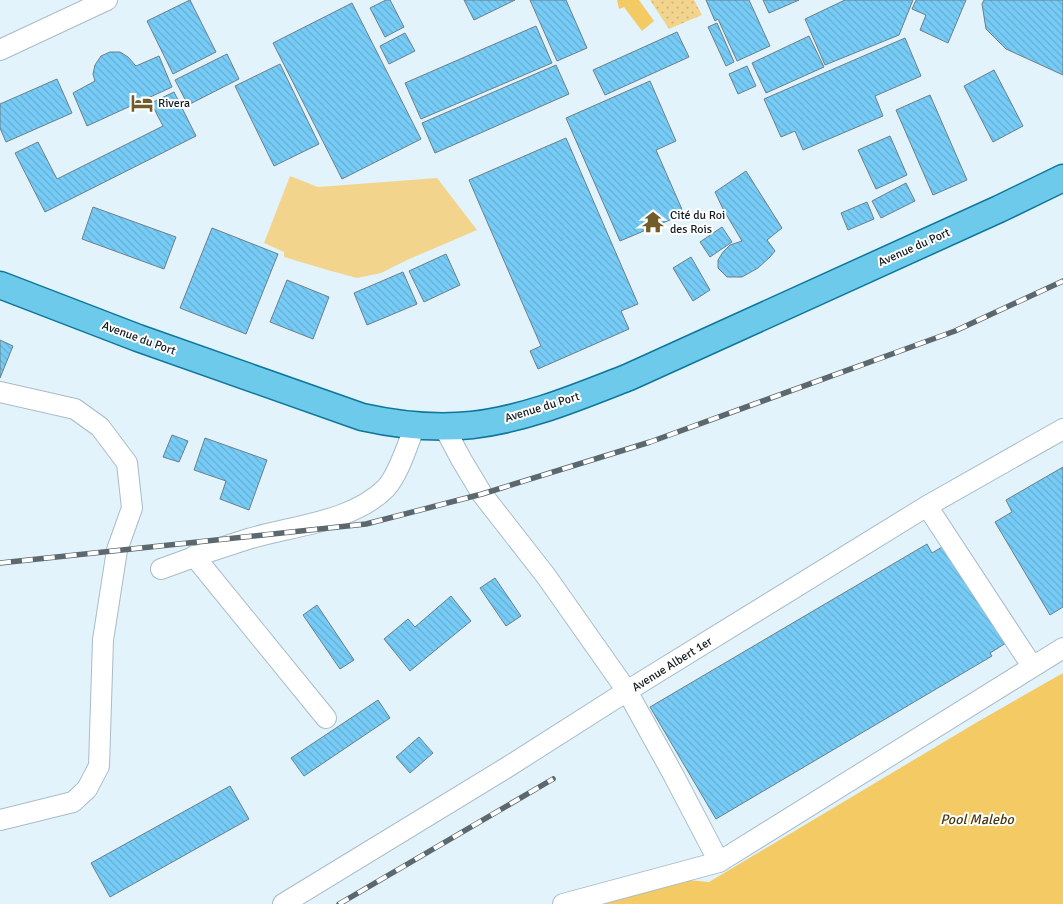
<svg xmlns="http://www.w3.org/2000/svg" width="1063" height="904" font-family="Signika,sans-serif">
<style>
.grass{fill:url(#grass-dots)}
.park{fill:#f3d48c}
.water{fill:#f4ca65}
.building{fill:url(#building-back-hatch);stroke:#6c7f89}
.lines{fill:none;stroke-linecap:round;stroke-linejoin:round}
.minor-casing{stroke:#a8bcc7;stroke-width:22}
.major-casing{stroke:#0e769a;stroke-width:29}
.minor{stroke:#fff;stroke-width:20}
.major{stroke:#6dcaea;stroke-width:26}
.rail-casing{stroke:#5c686d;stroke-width:5.5}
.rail{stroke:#fff;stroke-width:4;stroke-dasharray:11;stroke-linecap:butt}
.labels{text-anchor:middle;stroke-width:4;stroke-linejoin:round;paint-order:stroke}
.poi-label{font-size:12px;fill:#141c20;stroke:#fff;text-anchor:start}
.street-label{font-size:12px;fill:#141c20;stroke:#fff}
.water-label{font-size:14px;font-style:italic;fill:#49380c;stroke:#fff}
</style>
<defs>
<pattern id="grass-dots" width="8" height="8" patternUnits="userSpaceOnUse" patternTransform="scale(1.25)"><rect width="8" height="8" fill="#f3d48c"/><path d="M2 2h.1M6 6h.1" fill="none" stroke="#cfb578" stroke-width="1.8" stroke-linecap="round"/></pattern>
<pattern id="building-back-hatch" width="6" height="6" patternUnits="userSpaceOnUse" patternTransform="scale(1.25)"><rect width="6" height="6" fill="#76ccf6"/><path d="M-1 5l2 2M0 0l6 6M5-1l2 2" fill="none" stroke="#65afd3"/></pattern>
</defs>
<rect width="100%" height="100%" fill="#e2f3fc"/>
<path class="grass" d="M650,0H694L702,15L669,29Z"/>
<path class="park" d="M290,176L318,187L437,178L477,230L407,260L381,273L357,278L331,271L284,257V252L264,243Z"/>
<path class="water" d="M617,0H639L654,21L642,31L624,7L619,9Z
M1063,673V904H595L678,879L709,882L979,721Z"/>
<path class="building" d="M190,0L216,52L173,74L147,21Z
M386,0H390L404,27L385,37L370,8Z
M464,0H515L474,20Z
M530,0H566L587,48L557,61Z
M706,0H749L770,46L737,61L718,19L715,21Z
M763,0H799L769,13Z
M845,0H913L899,35L825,65L805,19Z
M916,0H966L948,43L920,30L926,15L912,9Z
M984,0H1063V75L1006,49L986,29L982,4Z
M352,3L421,139L342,179L273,43Z
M717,23L734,62L726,66L708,27Z
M536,26L552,63L421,119L405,83Z
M677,32L689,57L605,95L593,70Z
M405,33L415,51L389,64L380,46Z
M809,36L824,67L766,93L752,63Z
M905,38L921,76L875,96L883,116L803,150L795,131L781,137L764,99Z
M110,52H120L128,57L136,66L159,56L172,87L87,126L73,93L95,81L93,74L95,65L101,56Z
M227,54L239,79L188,105L175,80Z
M280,64L319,144L274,166L235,86Z
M556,65L569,94L435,153L422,123Z
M747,66L756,86L738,94L729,74Z
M994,70L1023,126L993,142L964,86Z
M57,79L72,113L6,142L0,128V104Z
M650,81L676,141L656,150L684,214L620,241L566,118Z
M174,92L196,136L45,212L15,153L38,142L57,179L163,126L151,103Z
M930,95L967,180L933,195L896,110Z
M890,136L907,175L876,189L858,150Z
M566,138L638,304L621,311L629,329L538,369L530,351L541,346L469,180Z
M746,171L782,228L767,240L775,251L770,257L758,268L742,277H727L718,268V260L723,252L730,245L742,241L723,209L715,192Z
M906,183L915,201L881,218L872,201Z
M867,202L874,219L848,230L841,213Z
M93,207L176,237L164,269L82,239Z
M722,227L732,242L710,257L700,242Z
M212,228L278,254L246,334L180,308Z
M446,254L460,285L424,302L409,271Z
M691,257L710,290L693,301L673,268Z
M403,272L417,304L367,325L354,293Z
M287,280L329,297L313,339L270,322Z
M0,340L13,346L0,378Z
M172,435L188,441L179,462L163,457Z
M205,438L267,460L249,510L220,499L226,481L194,470Z
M1063,467V607L1050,615L995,522L1012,512L1006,500Z
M927,544L932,553L947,544L1006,643L990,653L992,656L716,819L650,707Z
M495,578L521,616L506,626L480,588Z
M451,596L471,621L410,671L384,639L408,619L415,627Z
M317,605L354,660L340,669L303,615Z
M378,700L390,718L304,776L291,758Z
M419,737L433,753L410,773L396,757Z
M230,786L249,819L110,897L91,863Z"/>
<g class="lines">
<g class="minor-casing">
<path id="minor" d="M0,50L107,0
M0,392L75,409L100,427L127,463L132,508L117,550L103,640L99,766L87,789L73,802L0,820
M444,427L461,459L482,494L546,576L627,691L674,776L719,862
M927,506L1032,666
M194,556L326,718
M161,569C190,558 219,548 248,539C291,526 353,522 386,488C399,474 408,443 415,426
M283,904L506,768L627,691L927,506L1063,429
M563,904L719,862L1063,648"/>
</g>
<g class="major-casing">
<path id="major" d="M0,285L138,338L362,417C398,425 435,429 472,425C526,419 578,397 629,377L999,209L1063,178"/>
</g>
<use href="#minor" class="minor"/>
<use href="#major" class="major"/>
<g class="rail-casing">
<path id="rail" d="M0,563L366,524L482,494L650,442L955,331L1063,281
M339,904L553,779"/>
</g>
<use href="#rail" class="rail"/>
</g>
<defs>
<g id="hotel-bare" transform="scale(1.725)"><path d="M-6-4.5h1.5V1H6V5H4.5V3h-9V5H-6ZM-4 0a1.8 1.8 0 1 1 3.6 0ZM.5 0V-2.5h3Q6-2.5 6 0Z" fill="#715c2b" stroke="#fff" stroke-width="2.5" paint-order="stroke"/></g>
<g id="temple-bare" transform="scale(1.725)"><path d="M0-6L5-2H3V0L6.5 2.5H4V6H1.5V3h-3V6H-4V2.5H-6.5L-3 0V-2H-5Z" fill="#715c2b" stroke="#fff" stroke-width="2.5" paint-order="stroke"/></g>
</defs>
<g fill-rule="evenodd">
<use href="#hotel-bare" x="142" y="103"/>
<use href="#temple-bare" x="653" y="222"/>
</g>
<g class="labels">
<g class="poi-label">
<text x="158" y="107">Rivera</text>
<text x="670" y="219">Cité du Roi<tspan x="670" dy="14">des Rois</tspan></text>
</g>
<g class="street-label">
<text transform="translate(914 247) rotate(-24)" y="4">Avenue du Port</text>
<text transform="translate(139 338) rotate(20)" y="4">Avenue du Port</text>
<text transform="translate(542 407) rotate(-17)" y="4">Avenue du Port</text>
<text transform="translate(672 664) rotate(-32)" y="4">Avenue Albert 1er</text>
</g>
<g class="water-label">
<text x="977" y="824">Pool Malebo</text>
</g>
</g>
</svg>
